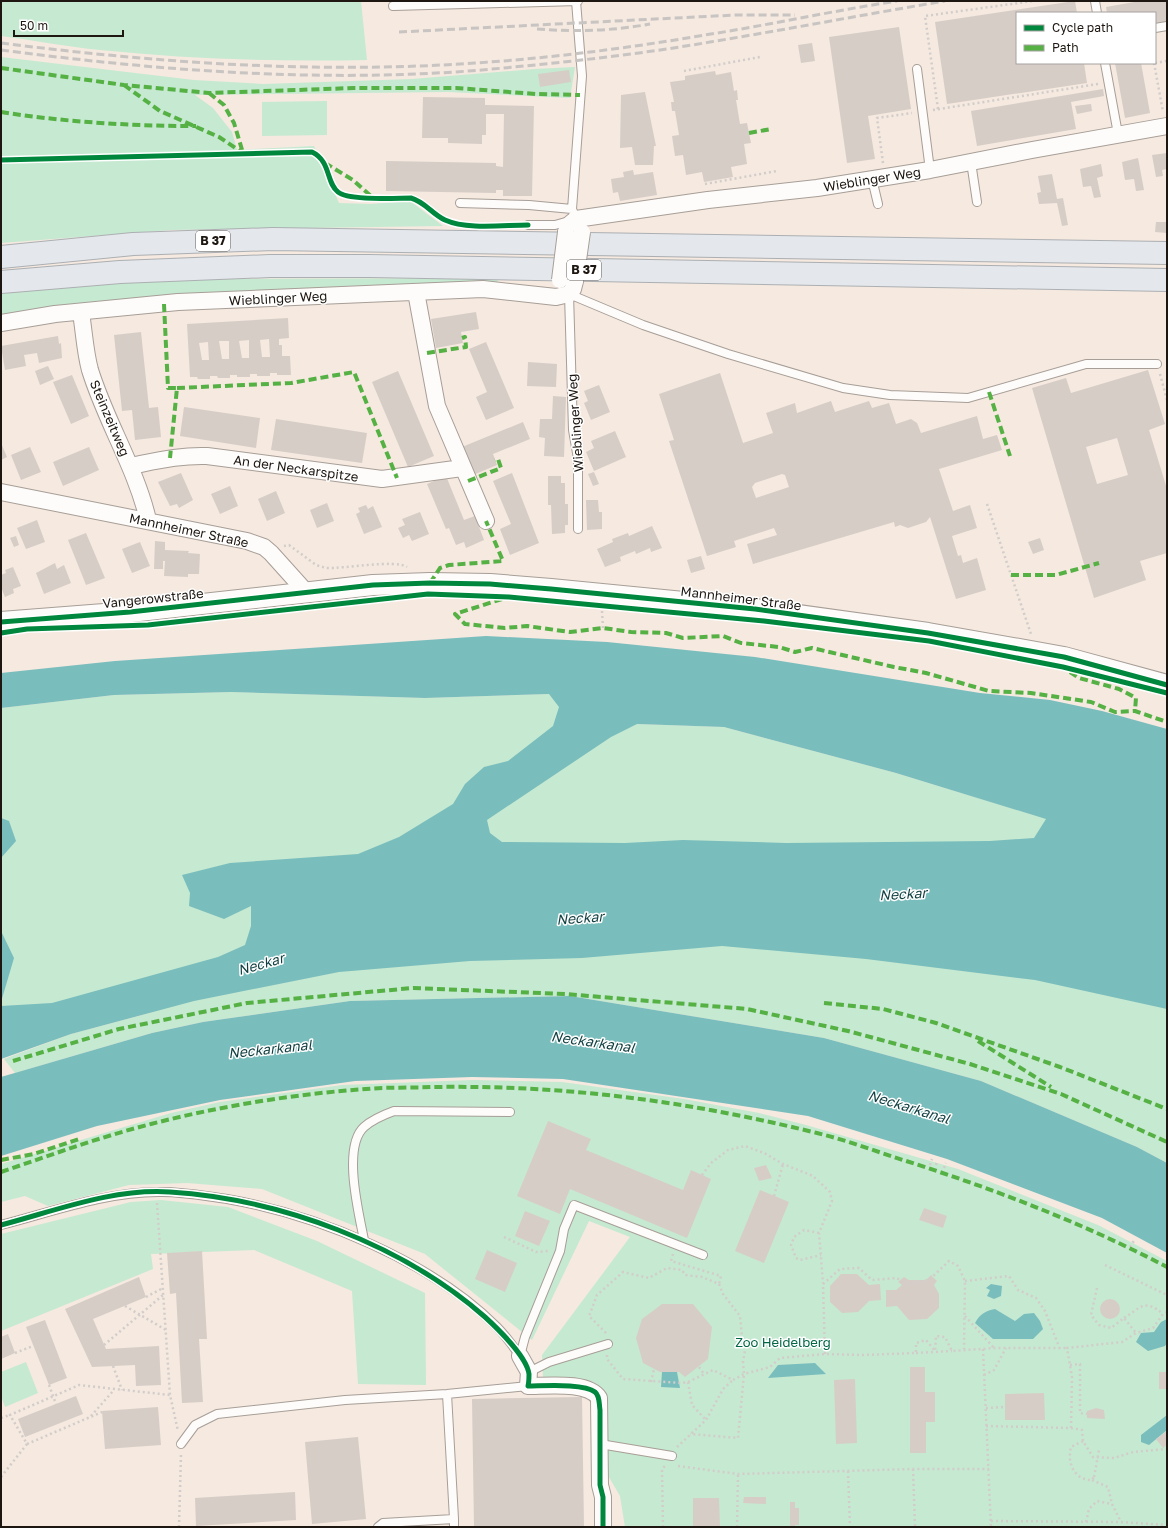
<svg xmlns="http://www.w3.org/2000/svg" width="1168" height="1528" font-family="'Golos Text',sans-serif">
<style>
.green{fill:#c6e9d1}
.water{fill:#7abdbd;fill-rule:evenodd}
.building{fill:#d7cdc7;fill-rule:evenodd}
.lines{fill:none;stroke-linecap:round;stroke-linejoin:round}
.service-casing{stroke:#a79e97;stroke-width:10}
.minor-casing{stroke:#a79e97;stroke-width:18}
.tertiary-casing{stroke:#a79e97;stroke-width:22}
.trunk-casing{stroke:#acafb2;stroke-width:24}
.path{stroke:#d2cdca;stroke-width:2.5;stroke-dasharray:2 3;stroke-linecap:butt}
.service{stroke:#fefcfa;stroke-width:8}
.minor{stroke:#fefcfa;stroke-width:16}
.tertiary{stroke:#fefcfa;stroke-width:20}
.trunk{stroke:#e4e8ec;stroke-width:22}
.rail{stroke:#c8c4c2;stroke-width:3;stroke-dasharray:8 4;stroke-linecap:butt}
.minor-bridge-casing{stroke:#a79e97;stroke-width:18;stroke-linecap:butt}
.path-bridge{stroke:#d2cdca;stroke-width:2.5;stroke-dasharray:2 3;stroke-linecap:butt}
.minor-bridge{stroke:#fefcfa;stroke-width:16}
.quiet{stroke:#55b144;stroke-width:4;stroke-dasharray:8 4;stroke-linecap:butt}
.cycleway-casing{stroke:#fff;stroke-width:8}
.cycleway{stroke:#00873e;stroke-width:5}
.labels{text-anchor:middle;stroke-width:3;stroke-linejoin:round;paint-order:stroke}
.shield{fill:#fff;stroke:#625d58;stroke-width:1}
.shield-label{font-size:12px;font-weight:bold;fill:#1e1711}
.street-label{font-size:13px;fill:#1e1711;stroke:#fff}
.park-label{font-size:13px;fill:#026645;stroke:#fff}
.water-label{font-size:14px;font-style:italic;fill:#113f41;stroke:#fff}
</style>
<rect width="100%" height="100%" fill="#f5e9e0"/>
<path class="green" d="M1,1H361L367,60C277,62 189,59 100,50C67,47 34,40 1,36Z
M1,57L194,80L263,84L412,79L535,69L575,67L570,98L448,92L195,95L213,108L232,132L237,150L314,146L339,203L370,204L410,201L443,226L171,230L1,243Z
M327,101V135L262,136V102Z
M498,278L497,285C429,285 362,287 294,290C196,293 98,298 1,316V294L43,287L186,279Z
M231,692L425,698L550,694L631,727L636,724L724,727L896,773L1034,815L1167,850V1163L1137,1147L981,1081L824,1038L570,996L350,1001L203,1022L152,1033L15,1073L4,1059L71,1034L153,1012L58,1034L1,1055V708L114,695Z
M473,1080L562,1082L684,1099L759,1113L806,1125L958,1169L1098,1225L1167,1261V1527H625L620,1496L606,1472L601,1399L583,1387L543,1377L542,1355L630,1237L589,1221L532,1340L425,1254L262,1189L187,1183L129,1185L48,1206L25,1196L1,1202V1164L171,1113L220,1102L342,1085Z
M161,1200L228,1207L317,1241L425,1293L426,1385L358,1384L352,1291L254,1250L151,1254L153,1269L1,1331V1234L131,1202Z
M26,1362L38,1393L5,1407L1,1396V1372Z"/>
<path class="water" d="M486,636L607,642L755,657L980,693L1050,700L1102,711L1167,729V1009L1035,980L866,959L722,946L582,958L470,961L339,972L194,1001L71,1034L1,1059V1006L52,1003L218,957L245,945L251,926V906L224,919L189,906L190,893L182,875L230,863L358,854L399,837L453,804L465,784L484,767L508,761L553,726L559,707L549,694L425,698L231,692L114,695L1,708V673L115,661ZM637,724L724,727L896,773L1046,819L1034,838L990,841L786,843L683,840L625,843L502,842L490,833L487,820L611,737Z
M1,818L9,821L16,841L1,858Z
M1,931L14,958L1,1002Z
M570,996L824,1038L981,1081L1137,1147L1167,1163V1253L1102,1218L947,1159L808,1116L563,1079L472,1077L355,1081L220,1100L97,1126L1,1156V1077L152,1033L203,1022L350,1001Z
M991,1284L1002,1286L1001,1296L994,1299L987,1296L990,1290L986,1288Z
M995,1309L1015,1321L1024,1314L1034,1313L1040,1321L1043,1329L1033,1339H993L975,1323C980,1314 985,1311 995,1309Z
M1167,1319V1343L1165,1346L1148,1351L1136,1342L1141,1333L1154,1332L1161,1322Z
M815,1363L826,1374L768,1378L778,1365Z
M662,1372H677L680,1388L661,1387Z
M1167,1415V1430L1149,1445L1141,1442V1435Z"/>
<path class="building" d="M1075,1L1077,13H1017V63H1084L1087,83L947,104L935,22Z
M1140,1H1167V22L1155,24V13H1107L1106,7Z
M899,27L911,109L868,116L875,159L847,163L829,37Z
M812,43L815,61L801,63L798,45Z
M1115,63H1141L1150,113L1125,118Z
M569,70L571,82L540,87L538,74Z
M715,71L716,75L731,72L734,91L737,90L738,100H736L740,124L747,123L751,143L744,144L747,164L731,167L733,177L704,182L702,172L686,175L683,155L675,156L672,136L679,135L675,111H672L671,102H674L670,82L685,80V76Z
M1103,89L1104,96L1071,102L1076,129L977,146L971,111Z
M645,92L656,146H654L653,165H635L632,147L620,148L621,95Z
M423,97L485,98V105L534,106L532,196H503V190H496V193L386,191V161L496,163V166L503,167L504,114H486V135H482V144L448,143V138H422Z
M1091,104L1092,111L1077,114L1075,106Z
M1167,153V169L1162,170L1163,176L1156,177L1152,155Z
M1138,158L1144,190L1136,191L1134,179L1125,180L1122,162Z
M1101,164L1103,176L1097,178L1101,197L1094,198L1091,186L1083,187L1080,169Z
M633,170L634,175L653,172L657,195L620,201L618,192L613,193L611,179L624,177L623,172Z
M1052,174L1057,199L1063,198L1068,225L1062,226L1057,203L1039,204L1037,193L1041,192L1038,176Z
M1156,222H1167V233L1155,232Z
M476,312L479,329L461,332L463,343L436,348L431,319Z
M288,318L289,338L279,339V345H282V356H290L291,375H277V373H270V376H257V374H250V377H237V375H230V378H218L217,376H210V379H198L197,377H190L187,324ZM269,339L270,357H262L260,340ZM249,340V358H242L239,341ZM219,341H229V359H222ZM208,342L209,360H202L199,343Z
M141,332L149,408L158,407L161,437L135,440L132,410L122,411L114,335Z
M58,336L59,344L61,343L62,358L39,363L37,353L24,355L26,366L5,370L1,346Z
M486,342L514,408L486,420L476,397L487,392L469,349Z
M528,362L557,364L556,387L527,386Z
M48,366L54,379L40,385L35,371Z
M1148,370L1165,424L1149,430L1167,489V553L1140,561L1146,580L1094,598L1032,388L1066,378L1071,393ZM1117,438L1128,475L1097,484L1086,447Z
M398,371L434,456L408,467L372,382Z
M720,373L743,443L773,433L766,413L795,403L797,413L831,401L835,412L869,401L872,408L889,403L896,424L911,419L917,423L921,433L977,416L983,439L997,435L1002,450L939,469L953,511L970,505L977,528L952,536L958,556L961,555L963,563L977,558L986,590L956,599L930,517L926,522L908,528L900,525L895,527L894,522L753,564L747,544L777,535L774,528L734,541L736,547L707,556L669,441L674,440L659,394ZM782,474L785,475L789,487L756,498L752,487L755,483Z
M72,375L89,416L71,424L53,382Z
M599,385L610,412L591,420L584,403L588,401L584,391Z
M553,396L566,397L564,457L544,456L545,438L539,437L540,419H552Z
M184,407L260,418L256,448L180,436Z
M276,419L367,433L362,463L271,450Z
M523,422L530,439L493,454L497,465L473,475L462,447Z
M615,431L626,457L594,471L586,452L594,448L591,441Z
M1,443L7,457L1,460Z
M30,447L41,472L21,480L11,455Z
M89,447L99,470L63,486L53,462Z
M594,472L599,484L593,486L588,474Z
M181,473L193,500L179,508L177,504L170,506L158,482Z
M512,473L539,543L510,555L500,529L511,524L493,481Z
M446,476L464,520L475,516L484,540L466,548L464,542L456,545L449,528L446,529L427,484Z
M548,476H561V483H565V504H568V525H565V533L552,534L551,505H548Z
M230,486L238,506L220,514L211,494Z
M276,491L285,513L267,521L258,499Z
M586,500H598L599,512H602V529L587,530Z
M327,503L334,521L317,528L310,510Z
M366,505L368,509L373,506L382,527L364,534L356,514L360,512L358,508Z
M420,512L429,534L412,541L409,535L403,538L398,528L405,525L402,519Z
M37,520L45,542L26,549L17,528Z
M652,526L662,548L651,552L650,548L636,554L635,551L620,557L621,561L605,567L597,549L613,542L612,539L628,533L629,536Z
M86,533L105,578L86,585L68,540Z
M16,536L19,545L14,547L10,538Z
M1040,538L1044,550L1033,554L1028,542Z
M155,541L165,542V550L189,551L188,553L200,554L199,574H188V577L164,576L165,561H163V569H154Z
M140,542L150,566L132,573L122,549Z
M701,556L705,569L691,573L687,560Z
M55,563L57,569L64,565L71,583L44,594L36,573Z
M13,567L21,586L13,589L14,593L5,597L1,587V575L6,573L5,570Z
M548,1121L591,1139L586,1150L683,1190L691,1170L711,1179L687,1238L570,1189L560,1214L517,1196Z
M766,1165L772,1178L759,1181L754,1168Z
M760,1190L789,1202L764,1263L735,1251Z
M924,1208L947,1216L943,1228L919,1220Z
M525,1211L550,1221L539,1246L515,1236Z
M487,1250L517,1263L505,1292L475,1279Z
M202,1251L207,1339H199L203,1402L182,1403L176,1293L170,1294L167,1253Z
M841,1274H857L869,1285L880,1284L881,1300L869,1301L858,1312L842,1313L830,1302V1286Z
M931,1275L937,1281L934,1285L939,1294V1308L927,1319L909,1320L897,1306L886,1307V1290H896L902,1285L898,1282L904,1277L909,1280H926Z
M139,1277L146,1297L93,1319L106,1349L159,1346L161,1385L136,1386L135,1365L92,1367L65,1309Z
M1100 1309a10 10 0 1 1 20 0a10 10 0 1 1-20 0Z
M662,1304H693L712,1327L708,1359L685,1377L679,1372H660L643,1363L636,1338L642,1319Z
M45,1320L67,1378L49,1385L26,1327Z
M8,1334L15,1353L1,1359V1337Z
M910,1367H925V1392H935V1422H926V1453H910Z
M1159,1372H1167V1389H1159Z
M855,1379L857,1443L836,1444L834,1380Z
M1044,1393L1045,1420H1005V1394Z
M76,1396L83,1414L25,1437L18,1419Z
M582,1397L584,1527H474L472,1399Z
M158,1407L161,1445L105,1449L102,1411Z
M1096,1408L1104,1410L1105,1419L1087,1418V1411Z
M1167,1431V1445L1163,1448L1156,1439Z
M358,1437L366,1519L312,1524L305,1442Z
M295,1492L296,1520L196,1526L195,1498Z
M744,1497H766V1504L743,1503Z
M693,1498H719L720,1527H693Z
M790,1502H795V1508H799V1525H795V1527H790Z"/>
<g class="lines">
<g class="service-casing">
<path id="service" d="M1095,1L1097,13
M393,6L578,1
M1155,28L1167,26
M1105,63L1118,134
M917,69L930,170
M971,162L977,202
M872,179L878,204
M460,203L529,205L572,209
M528,225H555L576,219L572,209L582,76L576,1
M578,529V459L573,430L569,294L643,325L728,354L843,388L890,395L968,398L1086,364H1157
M1,1225C52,1212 105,1192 158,1192C181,1191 204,1196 227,1199C318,1215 431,1261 497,1327C506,1336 513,1346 520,1356
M364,1240C359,1214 342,1147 364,1127C373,1119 383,1115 394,1111L510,1112
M520,1356L525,1337L560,1251L564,1229L574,1205L703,1255
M529,1372L549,1362L608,1344
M447,1394L454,1519
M181,1444L195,1425L217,1414L345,1400L447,1394L528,1386
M600,1444L672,1456
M378,1527L383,1523L454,1519V1527"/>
</g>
<g class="minor-casing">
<path id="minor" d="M566,232L571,223L576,219L708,200L817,188L930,170L1032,150L1167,126
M416,292L437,406L486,521
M81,313C84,331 85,352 90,370C106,422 136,468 148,520
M1,323L55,314L178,302L483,289L556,297L569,294L573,289L575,281
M130,466C156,461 181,455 207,456L382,479L462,468
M1,492L247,541L264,547L271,553L307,593
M520,1356L529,1372L528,1386C547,1386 588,1381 599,1398L600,1485L603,1497V1527"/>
</g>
<g class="tertiary-casing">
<path id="tertiary" d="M1,622L130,612L373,585L430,583L490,584L551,589L755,609L928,633L1064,657L1167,685"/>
</g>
<g class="trunk-casing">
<path id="trunk" d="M1,257L133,244L273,239L1167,253
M1,282L120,272L270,266H369L1167,280"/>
</g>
<path class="path" d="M1154,63L1163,112
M1155,63L1167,61
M684,71L760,57
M938,109L925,16L1033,1
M933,110L1098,84
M883,163L877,118L912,113
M705,184L777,171
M1160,374L1167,400
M987,504L1031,634
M284,546L289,545L316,565L326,568C343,569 396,559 407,567
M602,611L603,628
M930,1165L932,1159
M936,1165L937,1161
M944,1168L946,1163
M702,1175L711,1163L728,1150L745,1146L764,1153L783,1164L813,1176L830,1192L832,1201L819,1233L823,1283
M774,1196L783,1164
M157,1203L170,1395L178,1431
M819,1233L804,1230L794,1237L791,1245L796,1258L800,1260L821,1255
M504,1237L536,1252L549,1251
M1130,1247L1135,1239
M673,1254L671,1261L721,1276L719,1284
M1105,1265L1167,1295
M965,1281L1009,1276L1018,1290L1036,1298L1045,1311L1060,1349
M1097,1288L1091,1315L1099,1325L1111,1328L1124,1318L1136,1333
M146,1297L163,1288
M125,1306L166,1330
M965,1316L994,1348
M1124,1318C1141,1308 1144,1298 1163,1314
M606,1333L589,1316L597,1295L623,1272L649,1278L667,1268L682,1270L685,1275L702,1277L719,1284L723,1294L740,1316L742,1337L746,1344L743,1362L744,1374L738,1438L690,1434
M104,1345L163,1295
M983,1349L991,1527
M15,1353L33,1346
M916,1353L952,1351
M825,1354L823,1284L840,1269L859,1268L872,1280L897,1278L905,1284L929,1280L949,1261L958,1266L965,1281L964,1349
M607,1355V1359L623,1379L681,1383L688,1382L713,1370L733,1380L744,1374L770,1367L780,1358L825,1354L863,1355L916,1353V1343L926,1340L935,1351L936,1336L945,1337L952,1351L995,1348H1067
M1070,1365L1080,1364V1413L1087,1414
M113,1366L122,1390
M699,1367L704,1374
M984,1375L994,1370L1006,1348
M651,1382L654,1369
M688,1382L692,1405L706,1420
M986,1408L1005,1407
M91,1416L114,1390
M1,1418L10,1415
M986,1426L1071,1428L1072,1377L1067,1348L1122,1342L1136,1333L1153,1328L1163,1314L1167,1312
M1071,1428L1082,1430L1083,1441L1093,1457L1114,1458L1133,1452L1167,1449
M1083,1441L1071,1447C1067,1463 1074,1480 1092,1480L1094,1477
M27,1444L102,1412
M677,1447L706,1420L723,1389L733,1380
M678,1466L738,1474L913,1469H989
M913,1469L915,1527
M848,1471L850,1527
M1,1477L27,1444L10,1415L79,1385L170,1395
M1092,1480L1108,1487L1112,1504
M991,1521L1121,1522L1167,1525
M1086,1522L1089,1509L1097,1501L1112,1504L1121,1522
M179,1527L181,1454
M663,1527L662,1469L666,1465
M737,1527L738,1474"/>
<use href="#service" class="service"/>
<use href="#minor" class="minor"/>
<use href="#tertiary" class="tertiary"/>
<use href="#trunk" class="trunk"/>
<path class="rail" d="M537,29C575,32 613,31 650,24
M399,32L735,15H795
M1,43C159,63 316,74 475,63C552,58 629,48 705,35C769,25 832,11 897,1
M1,50C161,71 322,83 482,70C559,63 635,55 710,42C789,29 867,14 945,1"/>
<g class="minor-bridge-casing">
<path id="minor-bridge" d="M560,280L566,232
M575,281L582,232"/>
</g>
<path class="path-bridge" d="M49,1385L56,1404
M1094,1477L1099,1450"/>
<use href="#minor-bridge" class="minor-bridge"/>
<path class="quiet" d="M1,68L124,85L209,93L354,88H456L536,94L580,95
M124,85L160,111L219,137L243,153
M209,93L224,105L234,123L243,153
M1,112C65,122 130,126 196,126
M749,133L771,129
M325,163L353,180L372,197
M164,304L168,388H177L170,458
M427,353L466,347L465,337L462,338
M177,388L291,383L354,372L397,478
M989,392L1010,456
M468,481L501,468L498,459L495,460
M1011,575H1056L1099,563
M430,583L440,568L449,565L503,561L486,521
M502,599L455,614L465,624L505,628L527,626L570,632L603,628L631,632L666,633L683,638L723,636L741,643L779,647L795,652L812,648L894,667L926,673L989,691L1031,693L1091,702L1115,712L1135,711L1167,722
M1070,672L1079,678L1119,689L1136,698L1135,711
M824,1003L883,1009L936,1023L1060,1067L1167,1109
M978,1041L1051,1087
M13,1061L119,1029L247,1003L413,988L565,994L747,1009L848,1031L970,1064L1061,1094L1167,1142
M1,1160L34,1154L79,1139
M1,1172C51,1155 100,1137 151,1124C221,1106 294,1094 366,1089C388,1087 411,1088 433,1087C567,1085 687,1101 817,1133C846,1140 875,1151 903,1160C994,1189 1083,1223 1167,1267"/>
<g class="cycleway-casing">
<path id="cycleway" d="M1,160L312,152C331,161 326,183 338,192C348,201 396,198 411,198C425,202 432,214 445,220C467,230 504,225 528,225
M1,622L130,612L373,585L430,583L490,584L551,589L755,609L928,633L1064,657L1167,685
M1,633L27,629L148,625L428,594L509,597L764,621L929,641L1063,667L1167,693
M1,1225C55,1211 113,1188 170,1192C280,1199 402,1244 485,1317C497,1328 527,1357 529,1374C529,1377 529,1382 528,1386C543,1386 584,1383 595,1392C600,1396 599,1404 600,1410V1485L603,1497V1527"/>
</g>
<use href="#cycleway" class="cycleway"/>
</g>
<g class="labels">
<g class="shield">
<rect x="196" y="231" width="34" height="20" rx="3"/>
<rect x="567" y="260" width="34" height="20" rx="3"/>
</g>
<g class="shield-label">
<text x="213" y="245">B 37</text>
<text x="584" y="274">B 37</text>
</g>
<g class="street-label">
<text transform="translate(872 179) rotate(-9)" y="5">Wieblinger Weg</text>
<text transform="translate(278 298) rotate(-3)" y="5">Wieblinger Weg</text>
<text transform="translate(110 418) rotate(67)" y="5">Steinzeitweg</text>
<text transform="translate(575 423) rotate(-94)" y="5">Wieblinger Weg</text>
<text transform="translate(296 468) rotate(8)" y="5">An der Neckarspitze</text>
<text transform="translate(189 530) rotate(12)" y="5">Mannheimer Straße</text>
<text transform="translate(153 598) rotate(-6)" y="5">Vangerowstraße</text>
<text transform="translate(741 598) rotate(7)" y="5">Mannheimer Straße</text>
</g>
<g class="park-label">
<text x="783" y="1347">Zoo Heidelberg</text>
</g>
<g class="water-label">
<text transform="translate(903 894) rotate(-3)" y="5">Neckar</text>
<text transform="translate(580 918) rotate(-4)" y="5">Neckar</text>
<text transform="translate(261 964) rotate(-16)" y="5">Neckar</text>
<text transform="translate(593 1042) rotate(8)" y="5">Neckarkanal</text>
<text transform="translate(270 1049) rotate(-6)" y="5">Neckarkanal</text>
<text transform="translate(909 1107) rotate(17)" y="5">Neckarkanal</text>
</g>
</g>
<rect width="1168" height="1528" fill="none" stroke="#1e1711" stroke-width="4"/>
<rect x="1016" y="12" width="140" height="52" fill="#ffffff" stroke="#a5a2a0"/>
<rect x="1024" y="25" width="20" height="6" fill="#00873e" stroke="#a5a2a0"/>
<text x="1052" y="32" font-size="12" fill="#1e1711">Cycle path</text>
<rect x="1024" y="45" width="20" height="6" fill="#55b144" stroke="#a5a2a0"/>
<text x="1052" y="52" font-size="12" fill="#1e1711">Path</text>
<path d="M14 30v6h109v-6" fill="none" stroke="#1e1711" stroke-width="2"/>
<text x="20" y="30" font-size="12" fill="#1e1711" stroke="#ffffff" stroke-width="3" paint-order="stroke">50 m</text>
</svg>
